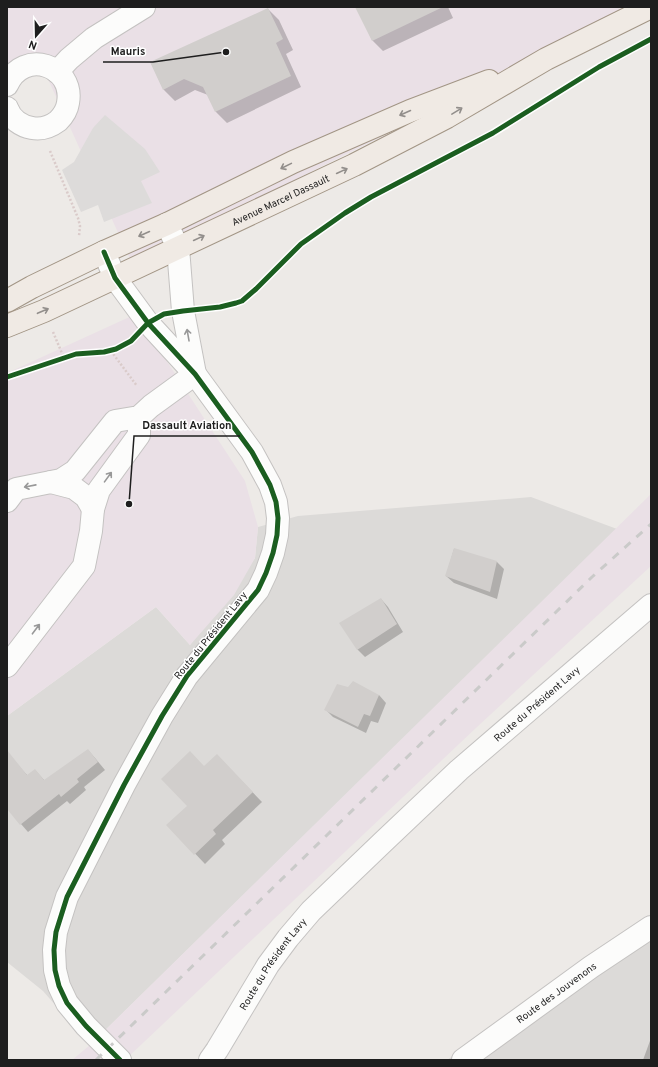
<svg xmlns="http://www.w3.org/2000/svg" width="658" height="1067" font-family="Overpass,sans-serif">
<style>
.residential{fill:#dcdad8}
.industrial{fill:#eae0e6}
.parking{fill:#dddbda}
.shadow{fill:#0003}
.building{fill:#d1cecc}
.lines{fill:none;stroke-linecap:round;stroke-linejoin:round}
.minor-casing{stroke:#c4c2c1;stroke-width:24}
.major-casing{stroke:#a29585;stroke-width:24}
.path{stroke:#dacbca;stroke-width:2.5;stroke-dasharray:2 2;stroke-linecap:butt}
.minor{stroke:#fcfcfb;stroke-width:22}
.major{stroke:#f0eae4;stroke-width:22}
.rail{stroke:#cacac9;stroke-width:3;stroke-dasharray:8 8;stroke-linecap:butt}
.cycleway-casing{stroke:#fff;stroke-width:8}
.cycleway{stroke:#1b5e20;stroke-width:5}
.oneway{stroke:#928e8b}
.oneway2{stroke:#989898}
.labels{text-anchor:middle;stroke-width:3;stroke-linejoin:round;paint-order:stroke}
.street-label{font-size:10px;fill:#1e1e1e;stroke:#fff}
.leader{fill:none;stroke:#1e1e1e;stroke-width:1.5}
.callout-dot{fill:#1e1e1e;stroke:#fff;stroke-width:1.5}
.callout-label{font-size:11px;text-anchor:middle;font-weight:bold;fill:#1e1e1e;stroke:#fff;stroke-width:3;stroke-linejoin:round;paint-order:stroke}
</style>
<rect width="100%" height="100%" fill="#edeae7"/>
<path class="residential" d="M531,497L617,529L90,1045L43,991L7,962V716L156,607L190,645L255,558L258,527L298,516Z
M651,919V1060H447Z"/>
<path class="industrial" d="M7,7H643L131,261L42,66L7,82Z
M136,314L245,481L258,527L255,558L234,595L190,645L156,607L7,716V373Z
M651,494V566L477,727L125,1060H72L90,1045Z"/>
<path class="parking" d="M105,115L145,149L160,172L141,181L152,203L104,222L98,205L81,212L62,170L74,162L93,128Z"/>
<path class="shadow" d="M357,7H448L453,18L383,51L372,40Z
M268,9L279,20L293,50L286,54L301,87L227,123L216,112L208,95L195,90L175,101L164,90L151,63Z
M454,549L497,562L504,569L497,599L454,583L446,576Z
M381,599L388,607L403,632L365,657L357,649Z
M379,695L386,703L378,723L371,721L366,733L333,717L326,710Z
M88,750L95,758L105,770L84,787L86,790L70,804L67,801L28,832L7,808V769L15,762L28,776L35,770L45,781Z
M226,765L262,802L222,840L225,844L205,864L168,825L188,806L204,767Z
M651,1038V1060H643Z"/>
<path class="building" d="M355,7H443L372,41Z
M268,8L283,39L276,43L291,76L215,112L203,87L184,79L163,90L150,62Z
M454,548L497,561L490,592L445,576Z
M381,598L397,624L357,650L339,623Z
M353,681L379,695L370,716L364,714L358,727L324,710L337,684L348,687Z
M88,749L98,762L77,779L79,782L61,797L59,794L20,825L7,809V750L27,775L35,769L44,780Z
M190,751L204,766L217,754L253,792L213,830L216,834L194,855L166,825L187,806L161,779Z"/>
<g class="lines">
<g class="minor-casing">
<g id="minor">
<path d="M57,72L69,59L94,38L144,7"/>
<path d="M7,85C23,48 75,65 68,103C67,110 63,116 58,121C50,127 42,130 32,128C21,126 11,119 7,108"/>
<path d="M167,224L178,248L183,311L195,374"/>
<path d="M104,252L115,278L148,323L195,374L252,452L270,485L276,502L278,518L277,535L273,553L266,573L258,590L187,676L162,716L124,785L67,897L56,932L54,950L55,970L59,986L67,1003L86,1026L120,1060"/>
<path d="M51,482L74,488L86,497L93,509"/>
<path d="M7,501L16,489L61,480L75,471L115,421L139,417L151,406L195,374"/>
<path d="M7,666L84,566L91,531L93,509L99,490L139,435V417"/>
<path id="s1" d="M210,1060L217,1050L268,965L288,938L311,911L383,842L459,770L651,605"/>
<path id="s2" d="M463,1060L591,967L651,927"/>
</g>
</g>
<g class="major-casing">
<g id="major">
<path d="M7,301L32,287L104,252L167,224L293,162L410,111L489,81"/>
<path id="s3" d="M7,326L44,311L354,165L447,117L546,59L651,7"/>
</g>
</g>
<path class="path" d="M50,151L78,218L80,226L79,236
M53,332L64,358
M111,351L137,386"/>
<use href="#minor" class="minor"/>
<use href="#major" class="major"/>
<path class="rail" d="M96,1060L592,577L651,524"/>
<g class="cycleway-casing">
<path id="cycleway" d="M104,252L115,278L148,323L195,374L252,452L270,485L276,502L278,518L277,535L273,553L266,573L258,590L187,676L162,716L124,785L67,897L56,932L54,950L55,970L59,986L67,1003L86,1026L120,1060
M7,377L76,354L104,352L116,349L131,341L148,323L164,314L183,311L220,307L236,303L242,301L256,289L301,244L345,213L371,197L493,133L599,67L651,39"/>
</g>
<use href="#cycleway" class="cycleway"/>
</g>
<defs><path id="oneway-shaft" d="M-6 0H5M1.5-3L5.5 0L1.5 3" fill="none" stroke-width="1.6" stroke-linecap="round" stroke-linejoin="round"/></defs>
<g class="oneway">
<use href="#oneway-shaft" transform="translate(457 111) rotate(-31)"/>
<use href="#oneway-shaft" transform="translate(405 113) rotate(156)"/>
<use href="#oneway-shaft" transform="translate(286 166) rotate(154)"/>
<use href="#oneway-shaft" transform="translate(342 171) rotate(-25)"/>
<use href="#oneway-shaft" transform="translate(144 234) rotate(156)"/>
<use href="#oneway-shaft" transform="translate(199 238) rotate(-25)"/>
<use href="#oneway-shaft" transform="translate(43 311) rotate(-23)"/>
</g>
<g class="oneway2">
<use href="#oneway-shaft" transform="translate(188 335) rotate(-100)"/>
<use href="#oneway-shaft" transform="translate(108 477) rotate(-54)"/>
<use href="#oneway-shaft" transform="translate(30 486) rotate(169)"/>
<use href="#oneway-shaft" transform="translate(36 629) rotate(-53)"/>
</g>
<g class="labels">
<g class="street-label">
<text dy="4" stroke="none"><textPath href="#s3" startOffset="301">Avenue Marcel Dassault</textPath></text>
<text transform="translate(210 635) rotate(-51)" y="4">Route du Président Lavy</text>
<text dy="4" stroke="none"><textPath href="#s1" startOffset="487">Route du Président Lavy</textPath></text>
<text dy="4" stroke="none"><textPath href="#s1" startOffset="115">Route du Président Lavy</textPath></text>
<text dy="4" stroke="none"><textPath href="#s2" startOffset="115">Route des Jouvenons</textPath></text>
</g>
</g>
<path class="leader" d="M226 52L153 62H103M129 504L134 436H240"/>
<g class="callout-dot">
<circle cx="226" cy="52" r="4"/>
<circle cx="129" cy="504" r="4"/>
</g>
<g class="callout-label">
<text x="128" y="55">Mauris</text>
<text x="187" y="429">Dassault Aviation</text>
</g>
<rect width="658" height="1067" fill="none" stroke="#1e1e1e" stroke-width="16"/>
<g transform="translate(36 36) rotate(200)" stroke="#ffffff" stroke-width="3" paint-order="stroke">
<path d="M0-3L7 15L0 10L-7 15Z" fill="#1e1e1e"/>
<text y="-6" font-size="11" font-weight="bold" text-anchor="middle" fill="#1e1e1e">N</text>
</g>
</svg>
